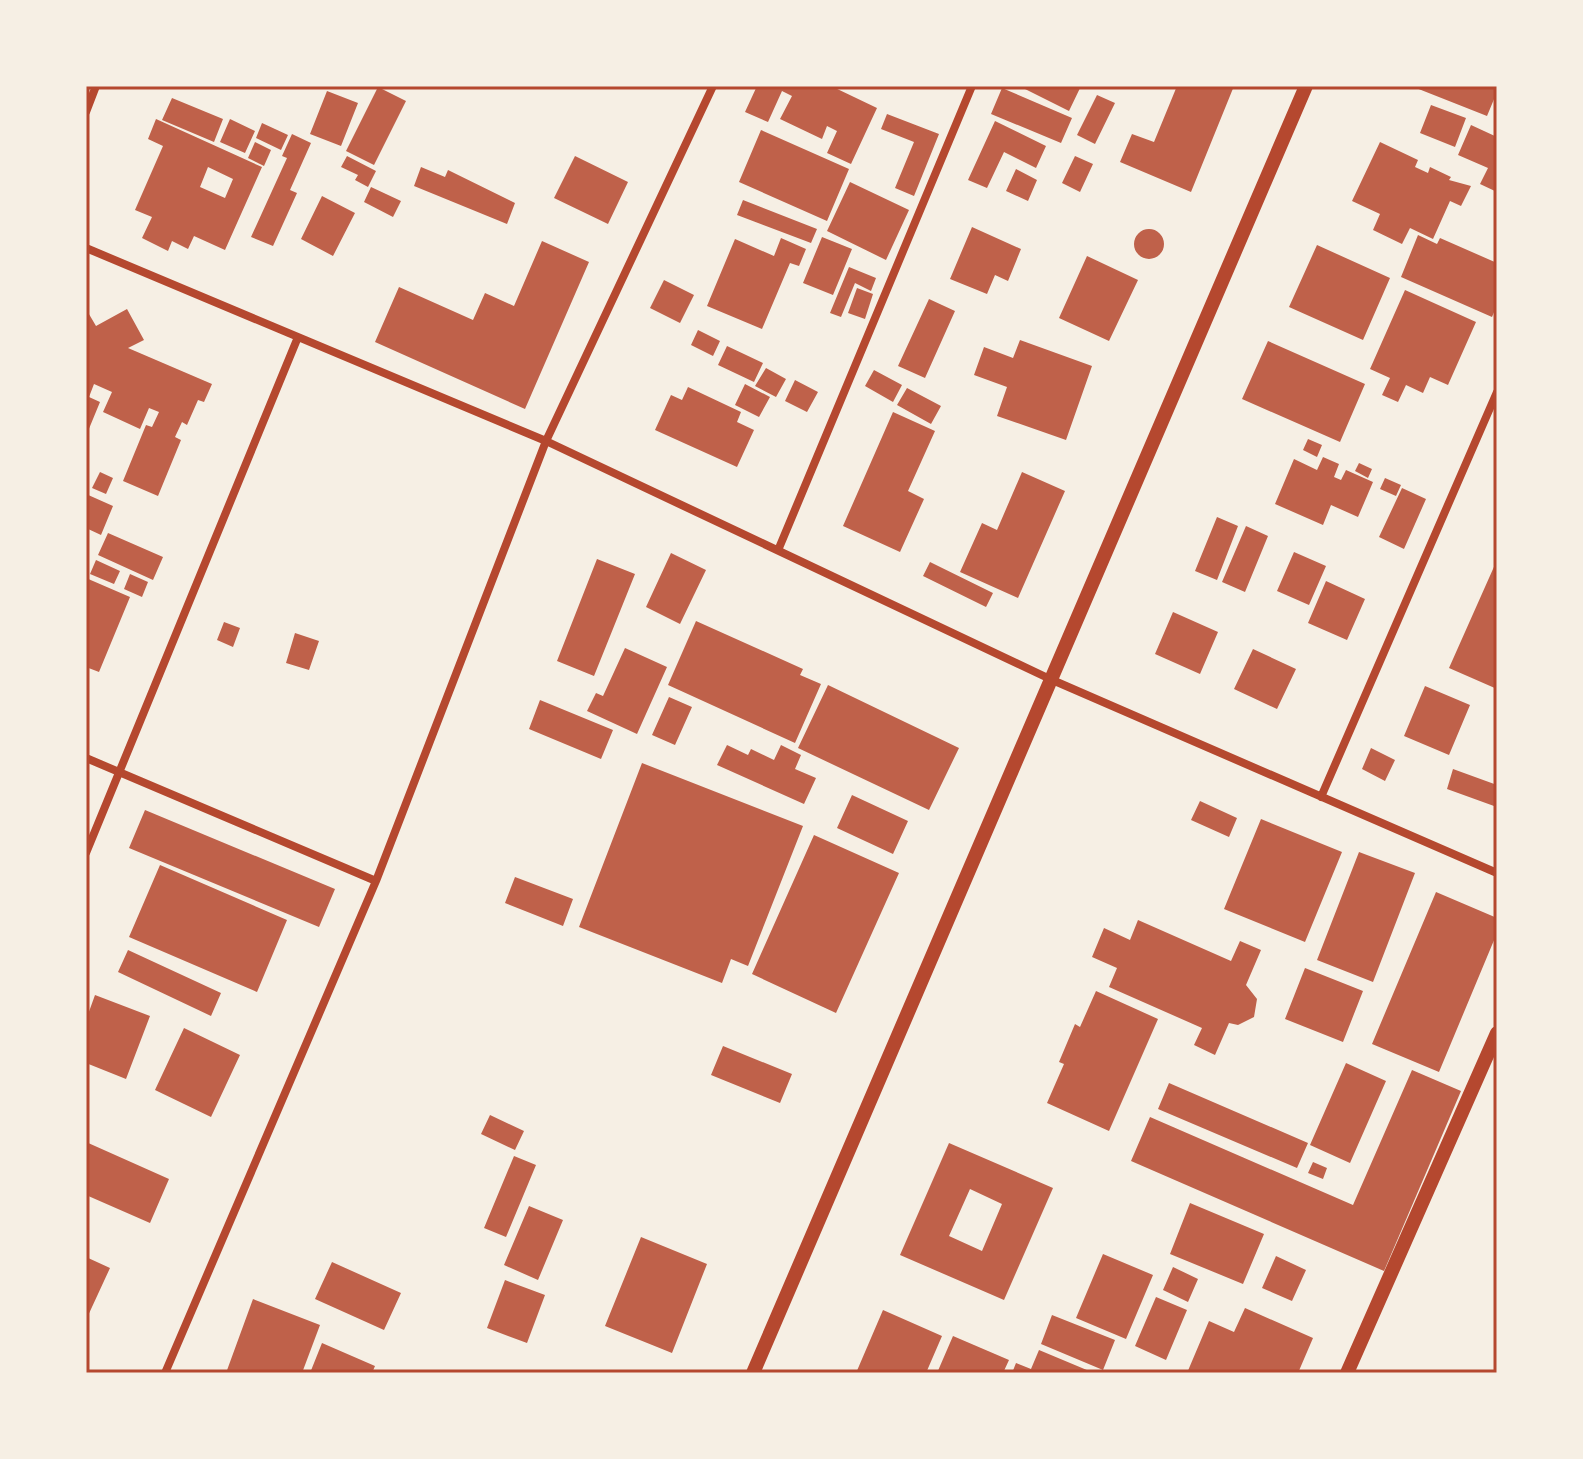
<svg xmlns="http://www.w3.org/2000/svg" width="1583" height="1459" font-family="Montserrat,sans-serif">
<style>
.building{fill:#bf614a;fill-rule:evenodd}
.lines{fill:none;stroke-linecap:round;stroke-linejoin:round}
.minor{stroke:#b5482f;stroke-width:8}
.tertiary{stroke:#b5482f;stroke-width:14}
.neatline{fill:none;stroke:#b5482f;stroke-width:3}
</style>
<rect width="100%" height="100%" fill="#f6efe4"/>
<path class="building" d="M757,86H831L877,108L851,164L827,153L837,131L827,126L822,139L780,119L792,96L782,91L768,122L745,112Z
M1019,86H1081L1069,111Z
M1177,86H1234L1191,192L1120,162L1132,134L1154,142Z
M1411,86H1497V92L1487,116Z
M378,87L406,101L374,165L346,151Z
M1002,88L1072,118L1061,143L991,114Z
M327,91L358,103L341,146L310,134Z
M1097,95L1115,103L1095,144L1077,135Z
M172,98L223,119L214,142L162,120Z
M1431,105L1466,118L1455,147L1420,133Z
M887,114L939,134L914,196L895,188L914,142L881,129Z
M156,119L262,167L225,250L194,236L188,249L172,241L168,251L142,238L152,217L135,210L163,146L148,139ZM208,167L233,179L225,198L200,187Z
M230,119L255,131L245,153L220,142Z
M995,121L1046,146L1036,168L1004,152L987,188L968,180Z
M262,123L288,135L281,150L256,138Z
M1471,125L1497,137V192L1480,184L1488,168L1458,155Z
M761,130L849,169L827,221L739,182Z
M292,134L311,143L290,190L297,193L273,246L251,237L287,158L282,156Z
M255,142L271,150L264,166L248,158Z
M1380,142L1418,160L1415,167L1428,173L1430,167L1451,177L1449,180L1471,186L1461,206L1450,201L1433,239L1410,228L1402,244L1373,230L1380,214L1352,201Z
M347,156L376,171L368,187L355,180L358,175L341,167Z
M575,156L628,182L608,224L554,198Z
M1075,156L1093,164L1080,192L1062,183Z
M421,167L445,177L448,170L515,203L507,224L414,186Z
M1016,169L1037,180L1028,201L1006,191Z
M850,182L909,210L886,260L827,231Z
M371,187L401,201L393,217L364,202Z
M322,196L355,213L333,256L301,239Z
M743,200L817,229L811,243L737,215Z
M972,227L1021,249L1008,281L995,275L987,294L950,279Z
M1134 244a15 15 0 1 1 30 0a15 15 0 1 1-30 0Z
M1418,235L1437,244L1440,238L1497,263V305L1492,317L1401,277Z
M822,237L852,249L833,295L803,283Z
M781,238L806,249L799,266L790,263L762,329L707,306L735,239L774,256Z
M542,241L589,262L525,409L375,342L399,287L473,320L485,293L514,306Z
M1317,245L1390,278L1363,340L1289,307Z
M1087,256L1138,280L1109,341L1059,318Z
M849,267L876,278L871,291L855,283L841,317L830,313Z
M664,280L694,295L680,323L650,308Z
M857,288L873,294L865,319L848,313Z
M1405,290L1476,322L1448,385L1430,377L1423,393L1406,385L1398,402L1382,395L1390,378L1370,369Z
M929,299L955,311L925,378L898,366Z
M86,309L96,326L127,309L144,340L128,348L212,384L204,402L198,400L187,425L182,422L175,437L181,440L158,496L123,481L146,425L152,427L159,412L149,408L140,429L103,412L112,392L94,384L89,397L100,402L86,436Z
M698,330L720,341L713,356L691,345Z
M1020,340L1092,366L1066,440L997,416L1007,387L974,375L984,347L1013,358Z
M1268,341L1365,384L1340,442L1242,399Z
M727,346L763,363L754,382L718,365Z
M766,368L786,379L776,397L755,386Z
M874,370L902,385L893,402L865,386Z
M795,380L818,392L807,412L785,401Z
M745,384L770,397L759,417L735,405Z
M688,387L741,412L737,422L754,430L737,467L655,430L671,395L682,400Z
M907,388L941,406L931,424L897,405Z
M893,412L935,431L908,491L924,499L900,552L843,526Z
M1308,439L1322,445L1317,457L1303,450Z
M1323,457L1339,464L1334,477L1341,480L1346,470L1373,482L1358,517L1331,505L1323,525L1275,504L1294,459L1317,470Z
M1359,463L1372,469L1368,478L1355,471Z
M100,472L113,478L106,494L92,488Z
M1022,472L1065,491L1018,598L960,572L982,523L997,530Z
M1385,478L1401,485L1396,496L1380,489Z
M1402,488L1426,499L1404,549L1379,537Z
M86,494L113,506L101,535L86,528Z
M1217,517L1238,526L1217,580L1195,571Z
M1246,526L1268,536L1245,592L1222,582Z
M108,533L163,557L153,580L98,555Z
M1294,552L1326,566L1309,605L1277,591Z
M671,553L706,570L680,624L646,607Z
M597,559L635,574L594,676L557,661Z
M96,560L120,571L114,584L90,574Z
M1497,560V689L1449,668Z
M930,562L993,593L986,607L923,576Z
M130,574L148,582L142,597L124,589Z
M86,578L130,597L99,672L86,667Z
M1326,581L1365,599L1347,640L1308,623Z
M1173,612L1218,632L1200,674L1155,654Z
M696,621L803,669L800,675L821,684L795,743L668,685Z
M224,622L240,628L233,647L217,640Z
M295,633L319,641L309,670L286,663Z
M625,648L667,667L637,734L587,711L596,693L603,696Z
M1253,649L1296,669L1277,709L1234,689Z
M828,685L959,748L929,810L798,748Z
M1425,686L1470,705L1449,755L1404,736Z
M669,697L692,707L675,745L652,735Z
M540,700L613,730L601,759L529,729Z
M727,745L748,755L751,749L774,760L781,745L801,755L795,769L816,778L804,804L717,765Z
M1371,748L1395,760L1385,781L1362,769Z
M642,763L803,826L748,966L731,959L722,983L579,927Z
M1453,769L1497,785L1494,806L1447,789Z
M852,795L908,821L893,854L837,828Z
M1200,801L1237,818L1229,837L1191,820Z
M145,810L335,889L319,927L129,848Z
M1261,819L1342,852L1305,942L1224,909Z
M814,835L899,873L836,1013L752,974Z
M1359,852L1415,873L1373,982L1317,960Z
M160,865L287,920L257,992L129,937Z
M515,877L573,899L563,926L505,903Z
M1436,892L1497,918V933L1439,1072L1372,1044Z
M1138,920L1231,961L1240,941L1261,950L1246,985L1257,999L1254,1017L1238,1025L1229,1023L1215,1055L1194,1045L1202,1028L1109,987L1117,968L1092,957L1104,928L1130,940Z
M128,950L221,993L211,1016L118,972Z
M1305,968L1363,991L1343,1042L1285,1019Z
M1096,991L1158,1019L1109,1131L1047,1103L1064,1064L1059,1062L1075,1024L1080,1027Z
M95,995L150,1016L126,1079L86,1063V1020Z
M184,1028L240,1055L211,1117L155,1090Z
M723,1046L792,1074L780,1103L711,1075Z
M1346,1063L1386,1081L1350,1163L1310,1145Z
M1412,1070L1461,1091L1384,1271L1131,1161L1150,1117L1353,1205Z
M1169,1083L1308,1143L1297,1168L1158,1109Z
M490,1115L524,1131L515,1150L481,1134Z
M86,1142L169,1179L150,1223L86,1195Z
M949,1143L1053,1188L1004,1300L900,1255ZM970,1189L1002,1204L982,1251L949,1236Z
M514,1156L536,1165L506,1237L484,1228Z
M1313,1162L1327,1168L1323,1179L1308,1173Z
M1190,1203L1264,1234L1243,1284L1170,1254Z
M529,1206L563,1220L538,1280L504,1265Z
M641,1237L707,1264L672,1353L605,1326Z
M1103,1254L1153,1275L1126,1339L1076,1318Z
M1276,1256L1306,1270L1292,1301L1262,1288Z
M86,1257L110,1268L86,1320Z
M332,1262L401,1293L384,1330L315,1299Z
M1173,1267L1198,1279L1188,1302L1163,1290Z
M505,1280L545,1295L527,1343L487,1328Z
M1156,1297L1187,1310L1166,1360L1135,1346Z
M253,1299L320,1325L302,1373H226Z
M1245,1308L1313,1338L1298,1373H1187L1209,1321L1234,1332Z
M883,1310L942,1336L926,1373H856Z
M1052,1315L1115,1340L1103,1370L1041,1344Z
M953,1336L1009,1360L1003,1373H937Z
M322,1343L375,1366L372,1373H310Z
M1039,1350L1094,1373H1012L1016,1363L1031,1369Z"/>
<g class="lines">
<path class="minor" d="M86,112L96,86
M86,248L546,441L1050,679L1497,873
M779,548L972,86
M86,758L376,881
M1321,797L1497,392
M86,853L298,337
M165,1373L376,881L546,441L713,86"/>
<path class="tertiary" d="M753,1373L1306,86
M1347,1373L1497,1033"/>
</g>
<rect width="1583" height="1459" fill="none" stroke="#f6efe4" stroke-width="176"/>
<rect x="88" y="88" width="1407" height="1283" class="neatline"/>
</svg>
